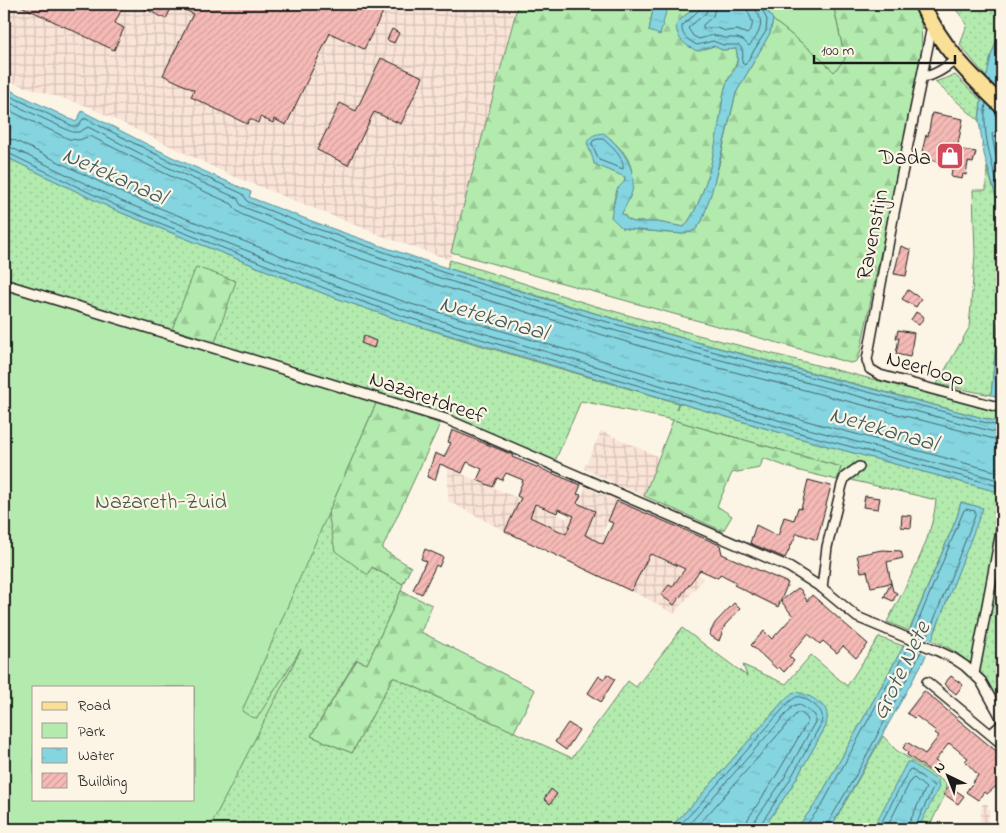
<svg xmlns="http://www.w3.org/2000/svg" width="1006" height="833" font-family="'Indie Flower',sans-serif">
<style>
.industrial{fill:url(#industrial-grid)}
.grass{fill:url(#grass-dots);stroke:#688465}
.forest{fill:url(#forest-firs);stroke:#688465}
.green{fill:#b3ebae;stroke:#688465;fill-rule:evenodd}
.water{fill:url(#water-ripples);stroke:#5b8b92}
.pier{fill:#fcf5e5}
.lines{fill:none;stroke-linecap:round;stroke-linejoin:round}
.shore{stroke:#46666b;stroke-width:1}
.building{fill:url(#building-hatch);stroke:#1c1c1c;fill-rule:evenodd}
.minor-casing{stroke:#1c1c1c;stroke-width:12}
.primary-casing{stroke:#1c1c1c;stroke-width:19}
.minor{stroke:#fcf5e5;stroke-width:9}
.primary{stroke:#fadf96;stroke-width:15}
.labels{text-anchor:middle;stroke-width:4.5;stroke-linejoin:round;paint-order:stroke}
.poi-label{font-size:22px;fill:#1c1c1c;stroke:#fcf5e5;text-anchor:end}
.street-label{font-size:22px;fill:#1c1c1c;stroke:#fcf5e5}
.park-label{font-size:22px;fill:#495a48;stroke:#fcf5e5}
.water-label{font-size:24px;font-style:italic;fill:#415d61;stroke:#fcf5e5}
</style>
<defs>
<pattern id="industrial-grid" width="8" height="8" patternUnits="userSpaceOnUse" patternTransform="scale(1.25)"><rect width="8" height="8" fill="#fae3d7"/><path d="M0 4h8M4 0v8" fill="none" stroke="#d6c2b8"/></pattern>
<pattern id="grass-dots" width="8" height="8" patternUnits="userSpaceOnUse" patternTransform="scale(1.25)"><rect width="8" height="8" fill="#b3ebae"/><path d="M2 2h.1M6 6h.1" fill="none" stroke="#99c995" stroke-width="1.8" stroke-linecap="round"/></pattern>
<pattern id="forest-firs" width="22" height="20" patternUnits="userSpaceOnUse" patternTransform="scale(1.25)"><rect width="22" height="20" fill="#b3ebae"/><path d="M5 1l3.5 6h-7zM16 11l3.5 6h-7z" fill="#99c995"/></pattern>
<pattern id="water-ripples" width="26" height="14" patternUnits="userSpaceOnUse" patternTransform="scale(1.25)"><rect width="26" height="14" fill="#85d5e1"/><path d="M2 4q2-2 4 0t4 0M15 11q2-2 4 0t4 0" fill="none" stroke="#72b6c0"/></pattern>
<pattern id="building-hatch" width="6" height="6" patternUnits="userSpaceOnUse" patternTransform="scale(1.25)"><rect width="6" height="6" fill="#f6bab6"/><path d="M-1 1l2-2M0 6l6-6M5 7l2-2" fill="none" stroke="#d29f9c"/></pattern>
</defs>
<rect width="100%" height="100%" fill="#fcf5e5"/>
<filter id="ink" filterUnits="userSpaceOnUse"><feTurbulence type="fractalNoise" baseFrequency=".02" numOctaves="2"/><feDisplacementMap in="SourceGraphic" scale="10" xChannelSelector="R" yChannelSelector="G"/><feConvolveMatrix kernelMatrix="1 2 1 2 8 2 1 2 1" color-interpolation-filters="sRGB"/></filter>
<g filter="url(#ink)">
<path class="industrial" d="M4,4H513L516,6L450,260L385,237L228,174L87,106L4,80Z
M601,431L659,457L644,496L623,487L602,534L704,578L674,614L646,598L505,531L448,501V468L567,519L575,501L579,502L586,487L605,496L612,482L584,469Z
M982,804H988V808L990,809L987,829H979Z"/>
<path class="grass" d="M952,4H1002V26L991,56L987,78L960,45L967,24Z
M955,75L981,100L979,121L935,82Z
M4,156L117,211L330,296L405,322L479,345L678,403L676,410L679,403L802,439L1002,493V707C983,674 968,655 932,640L982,508L961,502L957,517L909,631L887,622C906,585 932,542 936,500L851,480H837L841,467L673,420L581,401L555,461L445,414L440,424L377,401L368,574L371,567L403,584L401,591L367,664L356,660L311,736L352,753L393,677L572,758L628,681L636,687L682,628L747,676L743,665L786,684L811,655L847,686L879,637L903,646L902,649L817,802L796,829H763L792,786L826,726L786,698L698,799L669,829H166L194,799V687H34L4,642Z
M987,167L999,207L1002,230V286L991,395L937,384L969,328L975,255L973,190H986Z
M450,260L592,305L698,335L1002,412V423L697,342L591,312L447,268Z
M883,736L896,750L946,783L945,795L928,829H830Z"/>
<path class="forest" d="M518,4H654L649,31L666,12L668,4H700L682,18L697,51L714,46L722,50L736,49C741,67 729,72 725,88C722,98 722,108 720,118C715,150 705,202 684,227L657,222H634L627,219L622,213C631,192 638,177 626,156C622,149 615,144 610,138L589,151C598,164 611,169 625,177C625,185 618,189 615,196C613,202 613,210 611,217L622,228L628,229L682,234L691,232L696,229L702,221L718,169L736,93L770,33L773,20L816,54L834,71L845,59L833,4H915L921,17L922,51L859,358L855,362L850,363L451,252Z
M196,267L236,281L215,342L172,329Z
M377,401L440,424L382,549L411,567L403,584L372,567L368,575L335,551L328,513Z
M673,420L841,467L837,480L796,470L763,458L760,468L732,473L717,506L732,516L723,531L644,496Z
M401,591L432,605L421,632L535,690L514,732L393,677L352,753L311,736L357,660L367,664Z"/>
<path class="green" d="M764,4H833L845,59L834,72L816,54L773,20Z
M4,287L377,401L242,711L251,717L257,718L301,649L209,829H4ZM34,687H194V799H34Z"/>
<path class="water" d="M654,4H668L660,35L649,31Z
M700,4H764L773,20L770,33L736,93L712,191L702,221L696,229L691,232L682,234L628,229L622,228L611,217L617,189L625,181V177L594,164C593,156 589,150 587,143C590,135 596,134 604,133C620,147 635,164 633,187C632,195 626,205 622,213L627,219L634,222H657L684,227C705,203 715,149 720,118C722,108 722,98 725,88C729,73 742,67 736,49L722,50L714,46L697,51C685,45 677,40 676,25L682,18Z
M1002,26V107L999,119L1002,127V230L999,207L984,154L979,121L981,103L991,56Z
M4,87L76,122L82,111L172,157L251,192L249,197C493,294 749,356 1002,423V493L802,439L405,322L330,296L117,211L4,156Z
M1002,286V398L991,395Z
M961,502L983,508L924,660L830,829H796L817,802L902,649L957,517Z
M794,692C804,692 821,701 826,710C828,715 827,721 826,726L792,786L763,829H669L698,799L786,698Z
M907,762H910L938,781L939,787L918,829H873Z"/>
<path class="pier" d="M907,631L934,641L928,655L901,644Z"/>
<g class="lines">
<path class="shore" d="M702,4L700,9L682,26C681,36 689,41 697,45L713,41L723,45H739C744,50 743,56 742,63L745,65L766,31L767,20L760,4
M708,4L706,13L688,28L693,36L699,39L713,35L725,38H737L743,40L749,46C755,40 763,28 760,19C759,13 754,10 754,4
M716,4L713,16L703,25V28H717L726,31L738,30L747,34C759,22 747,17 746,4
M4,93L73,126H78L83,119H86L170,161L243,194L248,202L306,225L445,273L590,317L696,347L1002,427
M4,100L72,132H79L88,127L167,167L237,198L241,205L246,208L304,231L443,279L588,323L694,353L1002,434
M986,102C981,137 994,168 1002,201
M4,108L69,139L79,140L90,136L164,173L232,204L237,211L243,215L301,238L441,286L586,330L692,361L1002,441
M1002,133L994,132L992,134L995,152L1002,177
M4,138L14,140L124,194L337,278L411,304L807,421L1002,473
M598,139H603C611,146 625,158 623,169L599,160L592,144L593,141Z
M4,146L10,147L121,201L334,285L408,311L805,428L1002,481
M4,152L8,153L119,207L332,291L406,317L803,434L1002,487
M1002,341L997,390L1002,393
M913,634L964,510L966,509L975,511V516L926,640
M676,829L701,803L789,702C790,701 795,698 796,697C803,695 817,706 821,712C823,716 822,721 821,724L788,783L760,825L759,829
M685,829L793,706L799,704L815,715V722L783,780L754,822L753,829
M695,829L797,713L800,712L807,718L808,721L776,776L748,819L745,829
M803,829L822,805L909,645
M826,829L827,825L861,766L922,650
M878,829L909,770L911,769L934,786L914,829
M886,829L911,780L914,778L926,788L909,823L908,829"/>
</g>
<path class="building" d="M17,4H124L115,23L124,28L114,50Z
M135,4H387L364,49L330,33L286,125L274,119L273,123L260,117L258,123L250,119L247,124L191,97L194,90L163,75L193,14L173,4L166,19Z
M392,29L399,33L394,43L387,40Z
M381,58L423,77L401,124L374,112L348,165L317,150L340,103L356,111Z
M932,113L963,119L957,149L976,152L973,163L968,162L966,175L963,174L962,179L951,177L952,168L939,165V162L926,159L927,153L922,152L926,135L928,136Z
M901,246L911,250L906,276L894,274Z
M908,290L921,299L916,307L902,299Z
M916,312L924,317L919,325L911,320Z
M898,330L914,333L910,357L896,354L899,338H896Z
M364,336L376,341L374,348L361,343Z
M452,430L513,455L512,457L581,485L577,494L581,495L577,503L595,511L585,535L603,544L613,523L608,521L617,501L720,545L722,554L788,583L778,607L734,585L736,582L720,574L718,578L700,570L674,605L661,595L669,585L672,587L685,569L661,558L650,554L631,591L505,531L521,498L517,496L523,480L506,473L502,480L497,478L493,487L477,480L482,469L467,462L462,473L440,464L435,480L427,477L435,453L444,457L451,443L448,442ZM535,504L557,513L558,509L574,516L566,534L530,517Z
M808,480L831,486L817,540L797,533L785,558L750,543L756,525L778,536L784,517L794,520L798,508L801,509Z
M865,496L880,498L878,509L863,507Z
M902,515L912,516L911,528L901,527Z
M425,549L443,557L439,567L436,565L422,594L413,590L426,561L421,559Z
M882,550L901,551L903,558L887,562L891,583L871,587L867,571L861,572L857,555Z
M891,583L893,591L897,593L893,601L884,597Z
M798,588L801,590L807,601L812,595L868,644L856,658L843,646L837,653L823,641L820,644L808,634L789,656L794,661L784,672L779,667L777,669L751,645L764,631L772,639L793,616L781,601Z
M734,603L740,609L725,625L719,641L709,635L715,623Z
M607,674L615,679L601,702L588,693L599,676L604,679Z
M951,676L963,685L956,694L944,684Z
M924,691L1002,756V781L987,794L984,792L978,800L966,792L978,775L965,761L968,758L949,743L935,761L939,763L935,770L931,767L929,770L907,755L908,752L903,748L907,742L925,754L939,736L935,733L936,731L916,716L914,718L907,713Z
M568,723L579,730L566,750L555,742Z
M949,786L964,796L958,804L944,794Z
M551,789L557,794L550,804L544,799Z"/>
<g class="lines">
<g class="minor-casing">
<path id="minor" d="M932,26L894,213L867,360L870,369L880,375L1002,408
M922,77C935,76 946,68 956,59
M4,284L446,419L789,567L822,588L857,617L936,650L953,658L965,666L981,681L1002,719
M822,588L827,547L842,485L845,477L859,467
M974,674L1002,526
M927,682L1002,744
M991,734L1001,725L1002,722"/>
</g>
<g class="primary-casing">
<path id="primary" d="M922,4C940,46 970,75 1002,106"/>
</g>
<use href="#minor" class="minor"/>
<use href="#primary" class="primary"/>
</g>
</g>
<defs>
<g id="shop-square" transform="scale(1.4375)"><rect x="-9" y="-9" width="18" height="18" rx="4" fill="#d1495b" stroke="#fcf5e5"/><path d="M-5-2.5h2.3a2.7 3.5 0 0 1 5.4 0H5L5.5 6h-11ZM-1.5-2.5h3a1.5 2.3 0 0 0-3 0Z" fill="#fff"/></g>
</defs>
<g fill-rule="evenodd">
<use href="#shop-square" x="950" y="156"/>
</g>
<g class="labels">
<g class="poi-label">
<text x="931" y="164">Dada</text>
</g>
<g class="street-label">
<text transform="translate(871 234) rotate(-79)" y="8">Ravenstijn</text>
<text transform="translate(926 367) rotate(16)" y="8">Neerloop</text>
<text transform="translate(428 396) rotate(19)" y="8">Nazaretdreef</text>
</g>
<g class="park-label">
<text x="161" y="508">Nazareth-Zuid</text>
</g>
<g class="water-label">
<text transform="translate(115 175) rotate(24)" y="8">Netekanaal</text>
<text transform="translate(494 317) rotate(16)" y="8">Netekanaal</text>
<text transform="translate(884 428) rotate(16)" y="8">Netekanaal</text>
<text transform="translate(900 670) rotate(-64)" y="8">Grote Nete</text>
</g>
</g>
<rect width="1006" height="833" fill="none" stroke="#fcf5e5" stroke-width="20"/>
<rect x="10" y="10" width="986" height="813" fill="none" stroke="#1c1c1c" stroke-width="2" filter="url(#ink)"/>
<rect x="32" y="686" width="162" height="115" fill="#fcf5e5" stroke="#a29e95"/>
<rect x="42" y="702" width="25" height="8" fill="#fadf96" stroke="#a29e95"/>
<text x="78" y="710" font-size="15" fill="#1c1c1c">Road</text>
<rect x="42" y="723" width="25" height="15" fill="#b3ebae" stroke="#a29e95"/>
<text x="78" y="736" font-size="15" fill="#1c1c1c">Park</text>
<rect x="42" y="748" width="25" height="15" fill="url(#water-ripples)" stroke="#a29e95"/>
<text x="78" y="760" font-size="15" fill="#1c1c1c">Water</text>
<rect x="42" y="773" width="25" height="15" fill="url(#building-hatch)" stroke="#a29e95"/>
<text x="78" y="786" font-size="15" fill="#1c1c1c">Building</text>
<g transform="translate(948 776) rotate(317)" stroke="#fcf5e5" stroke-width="4" paint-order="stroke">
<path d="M0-4L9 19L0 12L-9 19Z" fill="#1c1c1c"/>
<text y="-8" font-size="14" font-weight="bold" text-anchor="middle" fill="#1c1c1c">N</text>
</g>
<path d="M814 55v8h141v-8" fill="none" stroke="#1c1c1c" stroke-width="2.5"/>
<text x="821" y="55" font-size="15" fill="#1c1c1c" stroke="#fcf5e5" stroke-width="4" paint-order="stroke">100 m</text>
</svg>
